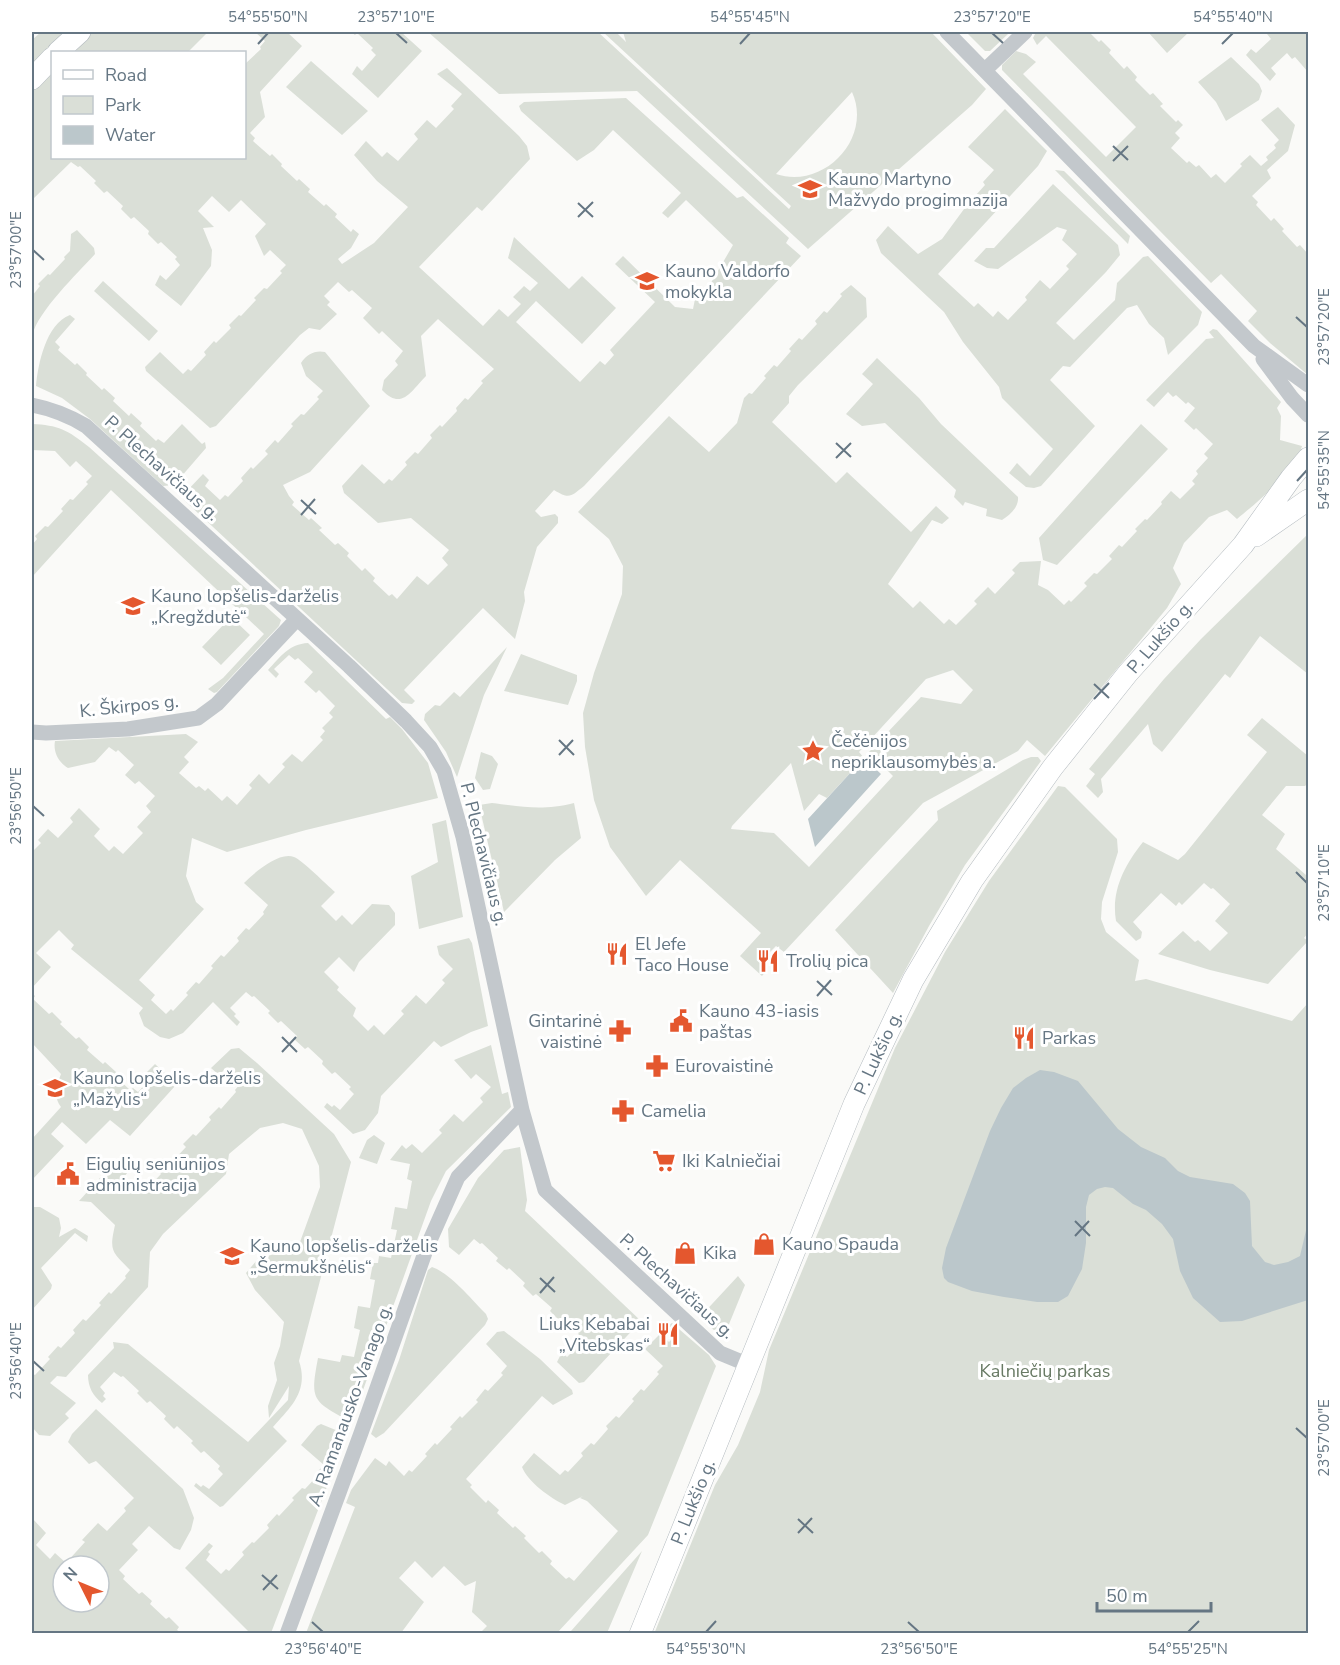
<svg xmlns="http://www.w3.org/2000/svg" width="1340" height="1665" font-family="'Nunito Sans',sans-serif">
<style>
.green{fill:#dadfd7;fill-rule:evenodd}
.water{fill:#bbc7cb}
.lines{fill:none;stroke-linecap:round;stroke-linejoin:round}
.secondary-casing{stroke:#b3babf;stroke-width:22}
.street{stroke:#c3c8cc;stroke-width:15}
.secondary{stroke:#fff;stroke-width:21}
.ticks{fill:none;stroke:#657683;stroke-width:2}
.labels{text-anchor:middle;stroke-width:6;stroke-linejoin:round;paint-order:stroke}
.poi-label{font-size:18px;fill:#657683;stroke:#fff;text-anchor:start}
.street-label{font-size:18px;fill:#657683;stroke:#fff}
.park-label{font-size:18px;fill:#687a64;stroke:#fff}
.neatline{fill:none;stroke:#657683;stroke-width:2}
.ticks-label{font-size:15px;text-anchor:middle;fill:#657683}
</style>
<rect width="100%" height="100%" fill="#fafaf8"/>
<path class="green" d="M41,32H67L32,66V40Z
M93,32H208L188,52H72Z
M255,32H287L302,46L260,92L265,117L250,133L255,138L253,141L270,156L272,154L282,164L281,166L297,181L299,179L310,189L308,192L324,206L326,204L337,214L335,217L351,232L353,229L359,234L351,248L338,259L342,264L374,243L408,207L377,181L354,155L366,141L382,157L387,152L398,161L418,139L414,134L427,120L436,128L454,109L451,106L462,94L437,74L447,68L519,136L527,146L530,159L482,211L477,207L419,267L483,326L499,309L508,317L521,304L513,297L524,286L530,291L538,283L508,258L514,237L569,289L582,276L616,308L582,344L536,301L516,322L580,382L600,361L605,365L614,355L610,350L655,302L615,264L623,256L675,307L693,309L695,299L708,288L733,245L686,200L668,218L662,213L681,193L613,130L594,150L577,161L521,111L519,106L524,102L626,98L737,198L743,196L789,238L786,243L801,256L584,486C571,496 570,500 554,490L535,511L541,517L555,514L558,517V523L537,547L524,592L525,601L515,639L483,608L404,690L415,701L412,704L402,703L184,500L183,495L203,474L209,480L205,486L220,500L225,495L228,497L243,481L241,478L251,467L253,469L268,454L265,451L275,440L278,443L293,426L291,424L301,414L304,415L319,399L317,397L323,391L306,376L301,363C307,354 315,350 325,352L370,406L310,472L283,485L289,496L294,502L292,505L309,520L311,518L322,528L319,530L335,545L338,543L349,553L347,556L362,571L365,568L375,578L373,581L389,596L392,594L397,599L417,576L428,585L448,565L442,558L449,550L411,518L378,523L344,493L342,486L362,464L384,484L389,479L392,481L407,465L405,462L415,452L418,454L432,438L430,435L440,425L442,427L457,411L456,408L465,398L468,400L483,383L481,381L494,369L438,319L421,336L426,376C411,391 402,411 382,390L384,380L398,365L395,361L403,351L382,331L379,334L363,318L372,308L352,290L349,292L338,282L324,296L330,302L327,305L337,314L320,330L309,328L300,335L216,426L210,428L146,371L145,367L160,352L183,374L188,369L191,371L206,355L204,352L214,341L216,343L231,328L229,325L239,315L241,316L256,300L254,298L264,288L267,289L282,273L280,271L286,265L270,250L264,256L255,236L266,224L241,200L229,212L212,196L198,211L214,227L203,228L212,250L211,266L181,306L155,285L160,275L166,280L180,265L175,259L177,257L161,242L158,244L148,234L149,231L134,217L131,219L121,209L123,206L107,191L104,193L94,183L96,181L80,166L78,167L71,162L32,200V91L52,71V158H244L245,64L261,49L260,47L265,41Z
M351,32H401L422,51L378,98L352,74L357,66L362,71L376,55L371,50L373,48L357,33L355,35Z
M428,32H598L789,209L791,206L603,32H616L626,42L623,32H931L986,89L972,105L808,249L637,91L499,94ZM852,92C873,138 824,190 776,174Z
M966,32H1008V34L990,51H985Z
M1036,32H1089L1099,42L1101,40L1111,50L1109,53L1124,69L1127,66L1137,77L1135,80L1150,95L1153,93L1163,104L1160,106L1176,122L1178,120L1183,125L1175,133L1180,138L1171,148L1187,163L1189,161L1196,167L1199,165L1211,178L1216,174L1225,183L1242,166L1240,164L1250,155L1261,166L1268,160L1266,157L1276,148L1274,145L1279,140L1261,120L1278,107L1295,125L1288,151L1267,170L1271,178L1252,196L1258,202L1256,205L1271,221L1274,218L1284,229L1282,231L1297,247L1300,245L1308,254V375L1270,343L1248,321L1257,311L1221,274L1211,283L1002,70V65L1016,51L1026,54L1036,62L1023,74L1106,157L1136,127L1046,36L1037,45L1033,38Z
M1148,32H1189L1167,53Z
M1269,32H1308V72L1295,57L1292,59L1287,53L1271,68L1276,74L1270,81L1246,55L1251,49L1256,53L1271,39L1267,34Z
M1231,57L1259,84L1262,91L1259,100L1226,121L1216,102L1198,82Z
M311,61L368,111L342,135L286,87Z
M1005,109L1047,151L1038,166L938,274L974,307L978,303L993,317L998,311L1008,320L1027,300L1025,297L1040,280L1050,289L1069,269L1066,266L1077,254L1062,240L1067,230L1057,227L998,269L987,268L974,261L986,248H994L1053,184L1118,245L1120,255L1106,272L1056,323L1074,340L1115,300L1117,283L1143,257L1148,256L1202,312L1198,325L1168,355L1164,338L1149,324L1137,305L1127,308L1070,367L1063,366L1050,380L1095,426L1041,486L1034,488L1026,487L1009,473L1017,463L1030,476L1053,449L1002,398L999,387L963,342L944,312L881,253L876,240L888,226L918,254L942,239L967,205L985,185L983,182L994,170L968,147Z
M1055,170L1064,171L1130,236L1128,244Z
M77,230L94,248L95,254C77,274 38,311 32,336V296L40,286L38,284L48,274L50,275L65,259L64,257L70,251L71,234Z
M103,281L158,331L149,341L94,291Z
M851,285L866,298L867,317L798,385L789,396V403L772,422L836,483L847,472L911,532L936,506L949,518L942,524L932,520L888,584L913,608L920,601L944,624L949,619L956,625L977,604L974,601L988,587L995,594L1015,573L1012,570L1020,562L1041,561L1038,585L1048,590L1064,605L1069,600L1071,602L1087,586L1084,583L1094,573L1097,574L1112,559L1109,556L1119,545L1122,547L1137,531L1135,529L1145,519L1147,520L1162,504L1161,502L1171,491L1180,499L1195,484L1192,481L1198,474L1196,471L1208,458L1204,454L1213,444L1196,428L1194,430L1184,421L1195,408L1188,402L1186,404L1176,395L1173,397L1168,392L1154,407L1146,400L1206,339L1214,338L1209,332L1213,329L1217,330L1281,402L1277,408L1281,416L1280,440L1302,446C1297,470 1255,504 1237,519L1227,510L1209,517L1184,543L1173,568L1181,584L1167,608L1045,756L1027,740L1018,751L923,803L784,952L776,946L760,962L767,970L762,976L740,956L761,933L680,860L646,896L610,847L594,800L585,747L583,713L594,673L622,594L623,566L609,539L578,512L669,416L709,452L737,423L744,398L749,393L752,394L766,378L764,376L774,365L777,367L791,351L789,349L799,338L802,340L817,324L815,321L824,311L827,313L842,296L840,294ZM953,670L973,690L961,704L921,697L869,752L893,776L809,867L774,833L731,829L732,826L791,763L804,811L819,794L827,798L864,758L859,752L926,679Z
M70,315L75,319L55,342L60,347L58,350L75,365L77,363L87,373L86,375L102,390L104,388L115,398L113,401L129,416L131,413L142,423L140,426L156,441L158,439L164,443L182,424L202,444L205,442L206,448L174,485L163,486L90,419L62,398L36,386C38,364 46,324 70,315Z
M877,358L919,398L941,424L1018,497C1019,507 1010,515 1002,520L986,516L987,509L965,502L963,506L954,497L956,490L885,423L862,426L846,414L873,384L862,374Z
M32,424C58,425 68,430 89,447L281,620L279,626L217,692L214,693L208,689L223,678L264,634L111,490L32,577V545L37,539L35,536L45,526L48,527L63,511L61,509L70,499L73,500L88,484L86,482L92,476L76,461L70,467L55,451L32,450Z
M1141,424L1168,449L1057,565L1043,560L1039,538Z
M1308,534V674L1260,636L1230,678L1225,674L1162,752L1153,744L1148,724L1101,779L1103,792L1098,798L1086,786L1095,774L1089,769L1164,679L1201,639Z
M231,617L250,635L221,665L202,647Z
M308,643L386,719L390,717L402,729L428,763L438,798L306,830L227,852L192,838L186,876L196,902L204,909L139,980L155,995L151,1000L166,1014L171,1009L173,1011L188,995L186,993L196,982L199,984L213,968L211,966L221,955L224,957L239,941L237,938L246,928L249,930L264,914L263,912L268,905L244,883C254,873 279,851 294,857C302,860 327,885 335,892L321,906L336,921L342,915L352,925L372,904L389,905L395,913V925L359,962L354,972L339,957L324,972L339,987L337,990L356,1008L353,1016L368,1031L374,1025L384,1035L404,1014L401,1011L416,995L426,1004L445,983L442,980L453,969L439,955L437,946L469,938L472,943L488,1026L471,1032L441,1047L434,1041L381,1096L378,1113L365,1130L353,1134L324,1107L327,1103L332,1107L334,1105L340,1110L354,1094L349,1089L351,1087L335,1072L332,1074L322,1064L323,1061L308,1047L305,1049L294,1039L297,1036L281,1021L278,1023L268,1013L270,1011L254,996L252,997L246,992L230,1008L236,1014L234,1016L240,1022L237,1026L213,1002L183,1033L169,1039L160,1037L144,1026L139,1013L143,1008L71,949L74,945L59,930L36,953L51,967L32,988V852L41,843L38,840L48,829L58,838L73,822L70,818L79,808L100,829L94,836L109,851L114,846L123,854L143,833L137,827L151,812L146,806L155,796L139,781L135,784L125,775L134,765L118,750L116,752L109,747L95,762L68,768C58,762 53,751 55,741L186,734L198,742L184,757L189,762L179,773L196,788L199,786L205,791L208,788L222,801L227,796L237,805L252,788L249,785L259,774L269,784L285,767L282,764L292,754L302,762L323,740L320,737L325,731L322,728L333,717L329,713L335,706L319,690L316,693L304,682L313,672L298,658L295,660L289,655L274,669L279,674L276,678L268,670C280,657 289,644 308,643Z
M507,647L484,695L457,777L446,752L424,720L425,714L435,705L440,706L454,692L460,697Z
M521,654L577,675V681L568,705L504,691Z
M1262,718L1308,756V783L1305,786H1286L1262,815L1285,834L1276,849L1306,875L1308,872V933L1304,938L1308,941L1268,984L1210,970L1158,954L1183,931L1195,942L1198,940L1210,951L1228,933L1215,921L1230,904L1213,888L1211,889L1204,883L1182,905L1179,902L1176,906L1161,893L1133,922L1142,932L1141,938L1136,941L1116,921C1111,891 1124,866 1143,842L1178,860L1185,854L1267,752L1247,735Z
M481,752L492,756L498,764L490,789L483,790L475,778Z
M1031,757H1038L1041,761L965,865L929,926L893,993L835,930L938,820L937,811L1023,760Z
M1058,786L1065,787L1117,839L1118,852L1102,902L1101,919L1106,932L1139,960L1135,981L1146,979L1292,1021L1308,1003V1633L654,1634L715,1485L738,1445L760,1392L769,1350L895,1048L945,952L989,881Z
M492,803C524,807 542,811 574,803L581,838L555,860L504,912L479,805Z
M446,820L463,917L419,929L411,876L438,862L432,824Z
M32,993L35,996L33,999L49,1014L52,1012L62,1022L60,1024L76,1039L79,1037L89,1047L87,1050L103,1064L105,1062L116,1072L114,1075L130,1090L133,1088L138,1092L152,1077L147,1072L155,1064L174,1082L175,1086L130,1136L110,1120L86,1144L62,1122L51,1134L64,1146L32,1180V1139L61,1107C53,1097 57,1084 61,1074L32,1043Z
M491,1045L502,1094L508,1092L511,1107L446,1171L431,1201L353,1418L349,1421C312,1401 310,1400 318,1358L340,1362L342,1355L354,1357L360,1330L354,1328L358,1306L370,1308L375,1280L370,1279L373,1263H378L379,1256L391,1258L397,1230L391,1229L395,1207L407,1209L412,1181L407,1179L410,1164L390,1160L402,1145L406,1149L412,1144L422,1153L442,1133L439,1130L454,1114L463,1122L483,1102L480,1098L491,1087L476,1074L471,1079L454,1060Z
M239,1048L257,1063L334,1134L351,1162L299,1361C309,1391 291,1407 273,1427L287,1441L223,1506L220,1507L194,1486L196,1483L201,1487L203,1485L209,1489L223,1474L218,1469L220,1466L204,1451L201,1453L191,1443L193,1441L177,1426L174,1429L164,1419L166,1416L150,1401L147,1403L137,1393L139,1391L123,1376L121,1377L114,1372L100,1387L105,1393L103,1396L106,1399L102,1403C93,1396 88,1387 88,1375L114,1348L113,1342L128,1344L248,1442L288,1400L289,1386L269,1418L268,1406L277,1380L274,1363L280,1346L284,1322L255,1290L246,1273L258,1259L271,1255L300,1242L320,1187L319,1166L302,1129L283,1123L260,1128L229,1154L226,1174L163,1234L150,1252L148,1287L66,1377L57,1376L50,1383L76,1403L65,1414L69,1418L50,1436L39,1435L32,1427V1375L33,1374L35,1375L50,1359L48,1357L58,1346L61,1348L75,1333L73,1330L83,1319L86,1321L101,1305L99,1303L109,1292L111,1294L126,1278L125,1276L130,1270C112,1251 109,1252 115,1225L91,1202L79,1201L109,1168L114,1173L119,1166L127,1173L123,1179L138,1193L143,1188L146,1190L161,1174L159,1171L168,1161L171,1163L186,1147L183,1144L193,1134L196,1136L211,1120L209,1117L219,1107L221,1109L236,1092L235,1090L240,1084L225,1069L219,1075L211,1068L231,1049Z
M374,1135L385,1143L377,1164L359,1158L367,1140Z
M520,1147L527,1200L525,1211L641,1321L584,1382L579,1383L557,1362L562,1352L567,1357L582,1342L577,1337L579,1334L563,1319L560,1321L550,1311L552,1308L536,1294L533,1296L523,1286L525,1283L509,1268L507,1270L496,1261L498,1258L482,1243L480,1244L474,1239L459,1255L449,1247L448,1229L478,1178L504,1150Z
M32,1207H40L59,1218L61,1228L59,1237L75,1228L88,1236L87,1242L75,1233L41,1268L52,1285L51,1289L32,1310Z
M432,1267C450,1273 472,1300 486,1314L488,1319L485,1325L384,1433L376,1438L371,1434L399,1360L428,1270Z
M738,1276L745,1285L725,1334L717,1333L700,1317Z
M672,1323L709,1355L716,1366L648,1535L557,1633H480L487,1626L472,1612L476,1581L465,1586L444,1566L432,1578L415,1561L399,1578L424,1602L401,1633H306L355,1507L346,1503L351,1490L375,1458L386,1466L389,1461L404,1476L409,1470L412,1472L427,1456L425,1454L435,1443L437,1445L452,1429L450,1427L460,1416L462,1418L478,1402L476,1400L485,1389L488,1391L503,1375L501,1373L507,1366L486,1344L497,1332L504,1331L540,1359L572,1390L573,1394L553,1405L542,1396L466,1479L472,1485L470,1487L486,1503L488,1500L499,1510L497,1513L513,1528L515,1526L526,1536L524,1538L539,1553L542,1551L552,1561L550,1564L566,1579L569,1577L574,1581L618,1531L587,1501L580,1498L583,1496L565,1505C550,1498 528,1482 522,1467L534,1453L560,1475L565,1470L568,1472L583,1456L581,1453L591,1443L594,1445L608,1429L606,1426L616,1416L619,1418L634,1401L632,1399L641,1389L644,1391L659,1374L657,1372L663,1366L645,1349L660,1334L669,1342L676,1335L667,1326Z
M96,1409L183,1489L194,1518L191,1530L180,1550L174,1548L149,1526L132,1544L138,1550L119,1570L125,1576L123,1579L139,1594L142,1592L152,1601L150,1604L166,1619L169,1617L179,1627L177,1630L181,1633L35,1634L32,1630V1518L46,1533L36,1545L50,1559L55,1553L66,1563L85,1542L82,1540L98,1523L107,1531L126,1511L124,1508L134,1498L96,1461L89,1464L68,1442L72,1434ZM63,1566H99V1602H63Z
M321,1424L343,1433L346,1437L271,1633H250L185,1568L209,1543L213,1546L208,1552L210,1554L206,1560L221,1574L226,1569L229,1571L244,1555L242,1552L252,1542L254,1543L269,1528L267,1525L277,1514L279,1516L294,1500L292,1498L302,1488L305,1489L320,1473L318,1471L324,1465L301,1445L317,1426Z
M642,1551L607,1633H568L571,1631Z"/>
<path class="water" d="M864,758L881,774L815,847L808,819Z
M1040,1070L1054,1072L1078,1081L1118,1129L1141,1147L1165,1158L1178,1171L1190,1177L1233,1184L1245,1193L1250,1201L1252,1246L1265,1262L1274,1265L1288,1262L1300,1256L1308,1222V1300L1242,1321L1220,1322L1193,1298L1180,1271L1173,1239L1162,1224L1146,1210L1133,1204L1113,1188L1105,1187L1097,1189L1089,1195L1086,1207V1243L1082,1269L1068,1296L1058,1302H1037L1004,1297L972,1291L948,1282L944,1278L942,1268L946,1248L990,1131L1001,1108L1013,1088L1026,1078Z"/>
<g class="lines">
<g class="secondary-casing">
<path id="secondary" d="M58,52L80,32
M32,79L52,58
M1256,536L1308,500
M640,1634L854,1104L913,980L972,881L1053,767L1128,673L1243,545L1291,478L1308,458"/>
</g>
<path class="street" d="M947,32L1254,346L1308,385
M985,70L1025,32
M1263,359L1292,398L1308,415
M32,405C52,409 68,415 86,426L349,666L406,721L430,747L444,771L463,837L522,1110L545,1190L720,1353L749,1365
M32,732L46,733L128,729L198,718L217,704L297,619
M287,1634L361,1433L427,1247L458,1177L522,1110"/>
<use href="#secondary" class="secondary"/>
</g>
<path class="ticks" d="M396,33L407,43M992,33L1003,43M258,44L268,33M740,44L750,33M1222,44L1233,33M1113,146L1128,160M1113,161L1128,146M578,203L593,217M578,217L593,202M33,250L44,260M1296,317L1307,327M836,443L851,457M836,458L851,443M1297,481L1307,470M301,500L316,514M301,515L315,499M1094,684L1109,698M1094,699L1109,683M559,740L574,755M559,755L573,740M33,806L44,816M1296,872L1307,883M817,981L832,995M817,996L831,980M282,1037L297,1052M282,1052L296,1037M1075,1221L1090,1236M1075,1236L1089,1221M540,1278L555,1292M540,1293L554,1277M33,1361L44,1371M1296,1428L1307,1438M798,1519L813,1533M798,1533L812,1518M262,1575L278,1589M263,1590L277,1575M312,1622L323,1632M908,1622L919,1632M706,1632L716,1621M1188,1632L1199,1621"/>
<defs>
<g id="school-bare" transform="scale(1.8)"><path d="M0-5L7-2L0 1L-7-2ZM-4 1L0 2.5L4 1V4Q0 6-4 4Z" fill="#e4572e" stroke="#fff" stroke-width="2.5" paint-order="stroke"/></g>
<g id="sight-bare" transform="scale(1.8)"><path d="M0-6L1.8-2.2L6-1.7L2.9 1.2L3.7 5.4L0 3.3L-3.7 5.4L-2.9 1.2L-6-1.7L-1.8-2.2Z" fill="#e4572e" stroke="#fff" stroke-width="2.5" paint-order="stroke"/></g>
<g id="restaurant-bare" transform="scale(1.8)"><path d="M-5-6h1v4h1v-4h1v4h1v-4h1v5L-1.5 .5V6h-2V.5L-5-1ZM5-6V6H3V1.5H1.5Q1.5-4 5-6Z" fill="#e4572e" stroke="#fff" stroke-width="2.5" paint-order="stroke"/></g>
<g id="civic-bare" transform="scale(1.8)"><path d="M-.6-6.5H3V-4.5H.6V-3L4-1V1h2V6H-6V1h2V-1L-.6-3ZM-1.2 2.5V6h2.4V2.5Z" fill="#e4572e" stroke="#fff" stroke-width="2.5" paint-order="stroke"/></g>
<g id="pharmacy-bare" transform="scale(1.8)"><path d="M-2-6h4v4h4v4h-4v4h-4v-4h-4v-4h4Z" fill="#e4572e" stroke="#fff" stroke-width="2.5" paint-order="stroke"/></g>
<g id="supermarket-bare" transform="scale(1.8)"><path d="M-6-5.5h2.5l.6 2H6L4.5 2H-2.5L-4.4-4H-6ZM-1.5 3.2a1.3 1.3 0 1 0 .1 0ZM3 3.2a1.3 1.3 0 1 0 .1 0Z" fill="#e4572e" stroke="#fff" stroke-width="2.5" paint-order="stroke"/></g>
<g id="shop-bare" transform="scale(1.8)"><path d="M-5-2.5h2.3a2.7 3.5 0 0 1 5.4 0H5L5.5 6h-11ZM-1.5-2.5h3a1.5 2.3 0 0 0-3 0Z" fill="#e4572e" stroke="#fff" stroke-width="2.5" paint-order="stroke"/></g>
</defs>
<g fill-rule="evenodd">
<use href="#school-bare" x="810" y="189"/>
<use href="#school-bare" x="647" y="281"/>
<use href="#school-bare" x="133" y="606"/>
<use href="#sight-bare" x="813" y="751"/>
<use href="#restaurant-bare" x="617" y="954"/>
<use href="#restaurant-bare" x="768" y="961"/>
<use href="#civic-bare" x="681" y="1021"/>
<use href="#pharmacy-bare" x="620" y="1031"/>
<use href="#restaurant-bare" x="1024" y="1038"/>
<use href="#pharmacy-bare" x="657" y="1066"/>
<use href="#school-bare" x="55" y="1088"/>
<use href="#pharmacy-bare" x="623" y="1111"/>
<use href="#supermarket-bare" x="664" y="1161"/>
<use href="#civic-bare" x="68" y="1174"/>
<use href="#shop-bare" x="764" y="1244"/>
<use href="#shop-bare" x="685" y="1253"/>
<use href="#school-bare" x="232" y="1256"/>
<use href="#restaurant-bare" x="668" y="1334"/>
</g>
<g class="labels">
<g class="poi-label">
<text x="828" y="185">Kauno Martyno<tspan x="828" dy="21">Mažvydo progimnazija</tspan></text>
<text x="665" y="277">Kauno Valdorfo<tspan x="665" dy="21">mokykla</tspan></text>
<text x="151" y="602">Kauno lopšelis-darželis<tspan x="151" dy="21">„Kregždutė“</tspan></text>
<text x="831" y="747">Čečėnijos<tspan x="831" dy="21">nepriklausomybės a.</tspan></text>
<text x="635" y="950">El Jefe<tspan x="635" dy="21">Taco House</tspan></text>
<text x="786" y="967">Trolių pica</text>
<text x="699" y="1017">Kauno 43-iasis<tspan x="699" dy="21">paštas</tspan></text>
<text x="602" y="1027" text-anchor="end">Gintarinė<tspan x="602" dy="21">vaistinė</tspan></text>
<text x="1042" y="1044">Parkas</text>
<text x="675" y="1072">Eurovaistinė</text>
<text x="73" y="1084">Kauno lopšelis-darželis<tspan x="73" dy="21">„Mažylis“</tspan></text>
<text x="641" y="1117">Camelia</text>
<text x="682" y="1167">Iki Kalniečiai</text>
<text x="86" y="1170">Eigulių seniūnijos<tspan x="86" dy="21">administracija</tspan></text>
<text x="782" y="1250">Kauno Spauda</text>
<text x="250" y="1252">Kauno lopšelis-darželis<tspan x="250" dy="21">„Šermukšnėlis“</tspan></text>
<text x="703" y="1259">Kika</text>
<text x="650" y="1330" text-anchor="end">Liuks Kebabai<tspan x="650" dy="21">„Vitebskas“</tspan></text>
</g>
<g class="street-label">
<text transform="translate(162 468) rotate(42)" y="6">P. Plechavičiaus g.</text>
<text transform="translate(1160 637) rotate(-49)" y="6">P. Lukšio g.</text>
<text transform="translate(129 706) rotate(-6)" y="6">K. Škirpos g.</text>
<text transform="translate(484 854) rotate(76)" y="6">P. Plechavičiaus g.</text>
<text transform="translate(878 1053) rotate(-65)" y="6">P. Lukšio g.</text>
<text transform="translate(677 1286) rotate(42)" y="6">P. Plechavičiaus g.</text>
<text transform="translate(350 1405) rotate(-70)" y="6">A. Ramanausko-Vanago g.</text>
<text transform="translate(693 1502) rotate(-68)" y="6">P. Lukšio g.</text>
</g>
<g class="park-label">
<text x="1045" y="1377">Kalniečių parkas</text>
</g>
</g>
<rect width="1340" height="1665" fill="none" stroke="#ffffff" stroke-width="66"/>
<rect x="51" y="51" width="195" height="108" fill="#ffffff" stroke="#c1c8cd" stroke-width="1.5"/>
<rect x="63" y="70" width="30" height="9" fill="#ffffff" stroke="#c1c8cd" stroke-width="1.5"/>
<text x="105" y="81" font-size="18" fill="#657683">Road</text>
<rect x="63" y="96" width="30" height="18" fill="#dadfd7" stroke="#c1c8cd" stroke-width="1.5"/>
<text x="105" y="111" font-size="18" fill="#657683">Park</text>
<rect x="63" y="126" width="30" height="18" fill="#bbc7cb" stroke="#c1c8cd" stroke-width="1.5"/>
<text x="105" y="141" font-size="18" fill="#657683">Water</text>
<g transform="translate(81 1584) rotate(313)"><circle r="28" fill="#ffffff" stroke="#c1c8cd" stroke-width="1.5"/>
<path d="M0-4.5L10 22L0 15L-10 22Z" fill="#e4572e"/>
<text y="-9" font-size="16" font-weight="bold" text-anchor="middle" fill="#657683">N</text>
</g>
<path d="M1097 1602v9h114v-9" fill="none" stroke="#657683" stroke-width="3"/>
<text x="1106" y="1602" font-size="18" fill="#657683" stroke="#ffffff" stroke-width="4.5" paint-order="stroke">50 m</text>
<rect x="33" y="33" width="1274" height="1599" class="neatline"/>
<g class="ticks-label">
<text x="268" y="22">54°55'50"N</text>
<text x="396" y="22">23°57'10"E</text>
<text x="750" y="22">54°55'45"N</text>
<text x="992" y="22">23°57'20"E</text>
<text x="1233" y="22">54°55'40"N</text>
<text transform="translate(16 250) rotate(-90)" y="5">23°57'00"E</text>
<text transform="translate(1324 327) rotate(-90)" y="5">23°57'20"E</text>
<text transform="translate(1324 470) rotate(-90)" y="5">54°55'35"N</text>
<text transform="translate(16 806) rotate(-90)" y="5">23°56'50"E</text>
<text transform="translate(1324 883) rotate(-90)" y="5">23°57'10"E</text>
<text transform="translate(16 1361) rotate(-90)" y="5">23°56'40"E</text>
<text transform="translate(1324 1438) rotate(-90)" y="5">23°57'00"E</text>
<text x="323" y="1654">23°56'40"E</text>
<text x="706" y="1654">54°55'30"N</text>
<text x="919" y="1654">23°56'50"E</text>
<text x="1188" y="1654">54°55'25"N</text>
</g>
</svg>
